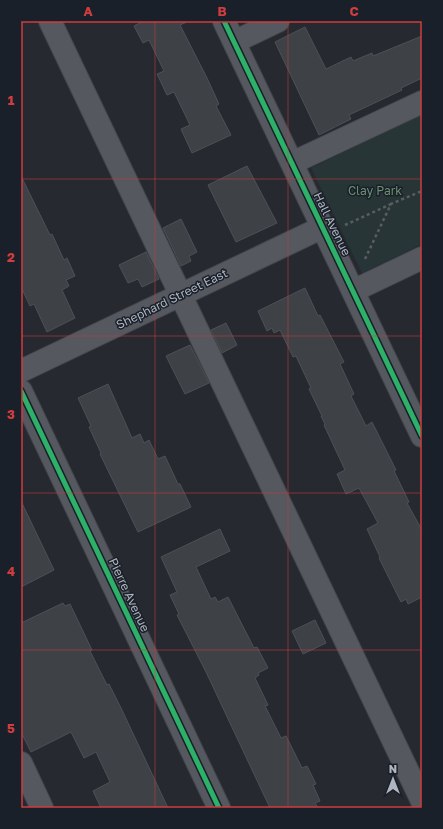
<svg xmlns="http://www.w3.org/2000/svg" width="443" height="829" font-family="'Golos Text',sans-serif">
<style>
.green{fill:#273536}
.building{fill:#3e4146;stroke:#4d5157}
.lines{fill:none;stroke-linecap:round;stroke-linejoin:round}
.minor-casing{stroke:#43464b;stroke-width:24}
.path{stroke:#595d62;stroke-width:2.5;stroke-dasharray:3 3;stroke-linecap:butt}
.minor{stroke:#55585f;stroke-width:22}
.cycleway-casing{stroke:#1a2029;stroke-width:8}
.cycleway{stroke:#2db169;stroke-width:5}
.grid{fill:none;stroke:#d03d3f;stroke-width:1;stroke-opacity:0.55}
.labels{text-anchor:middle;stroke-width:3;stroke-linejoin:round;paint-order:stroke}
.park-label{font-size:12px;fill:#6a8f72;stroke:#1a2029}
.street-label{font-size:12px;fill:#afb6c1;stroke:#1a2029}
.neatline{fill:none;stroke:#d03d3f;stroke-width:1.5}
.grid-label{font-size:13px;text-anchor:middle;font-weight:bold;fill:#d03d3f}
</style>
<rect width="100%" height="100%" fill="#262a30"/>
<path class="green" d="M422,114V244L362,273L311,168Z"/>
<path class="building" d="M140,21H189L180,25L207,78L219,104L216,106L231,135L192,153L181,129L190,125L174,92L167,95L157,74L164,71L149,40L143,43L134,26L140,23Z
M305,27L326,69L351,57L353,61L372,53L373,56L422,36V78L401,88L402,90L349,115L351,119L319,135L275,42Z
M247,166L277,223L236,242L208,185Z
M21,176L50,235L52,234L64,260L67,258L75,276L66,280L69,286L62,290L75,318L47,332L34,304L30,306L21,287Z
M181,219L197,252L189,256L191,261L181,266L163,228Z
M146,252L159,279L142,287L138,279L128,283L119,265Z
M305,288L318,316L320,315L344,362L340,364L354,394L351,396L366,426L372,422L396,470L394,471L409,502L407,503L422,530V597L408,604L406,599L401,602L379,558L380,557L367,529L378,523L359,488L346,494L337,474L345,470L324,425L325,424L321,416H322L309,389L311,388L296,356L293,357L280,330L274,333L272,328L267,331L258,311Z
M226,323L237,345L222,353L211,330Z
M190,345L209,383L185,394L166,356Z
M108,384L132,438L140,434L144,443L149,440L158,459L165,456L178,484H180L191,507L138,532L100,454L101,453L89,427L91,426L78,398Z
M21,501L54,570L21,587Z
M220,529L230,551L196,567L211,599L215,597L218,602L228,597L254,648L257,647L268,668L258,673L259,675L255,678L268,705L265,706L281,738L286,736L302,768L307,766L316,784L313,785L320,801L315,803L318,808H270L206,672L177,615L179,614L170,595L177,592L161,557Z
M63,603L65,606L70,604L92,650L90,651L107,685L109,684L122,710L168,808H101L93,791L110,782L96,752L84,758L71,732L31,752L21,732V623Z
M315,620L326,643L303,654L292,631Z"/>
<g class="lines">
<g class="minor-casing">
<path id="minor" d="M50,21L422,801
M224,21L422,436
M234,42L278,21
M292,163L422,102
M353,291L422,258
M21,371L323,227
M21,391L219,808
M21,763L42,808"/>
</g>
<path class="path" d="M345,225L391,204
M365,259L391,204L422,191"/>
<use href="#minor" class="minor"/>
<g class="cycleway-casing">
<path id="cycleway" d="M224,21L422,436
M21,391L219,808"/>
</g>
<use href="#cycleway" class="cycleway"/>
</g>
<path class="grid" d="M155,21V808M288,21V808M21,179H422M21,336H422M21,493H422M21,650H422"/>
<g class="labels">
<g class="park-label">
<text x="375" y="195">Clay Park</text>
</g>
<g class="street-label">
<text transform="translate(332 224) rotate(64)" y="4">Hall Avenue</text>
<text transform="translate(172 299) rotate(-26)" y="4">Shephard Street East</text>
<text transform="translate(129 595) rotate(65)" y="4">Pierre Avenue</text>
</g>
</g>
<rect width="443" height="829" fill="none" stroke="#1a2029" stroke-width="44"/>
<g transform="translate(393 779)" stroke="#1a2029" stroke-width="3" paint-order="stroke">
<path d="M0-3L7 15L0 10L-7 15Z" fill="#afb6c1"/>
<text y="-6" font-size="11" font-weight="bold" text-anchor="middle" fill="#afb6c1">N</text>
</g>
<rect x="22" y="22" width="399" height="785" class="neatline"/>
<g class="grid-label">
<text x="88" y="16">A</text>
<text x="222" y="16">B</text>
<text x="354" y="16">C</text>
<text x="11" y="105">1</text>
<text x="11" y="262">2</text>
<text x="11" y="419">3</text>
<text x="11" y="576">4</text>
<text x="11" y="733">5</text>
</g>
</svg>
